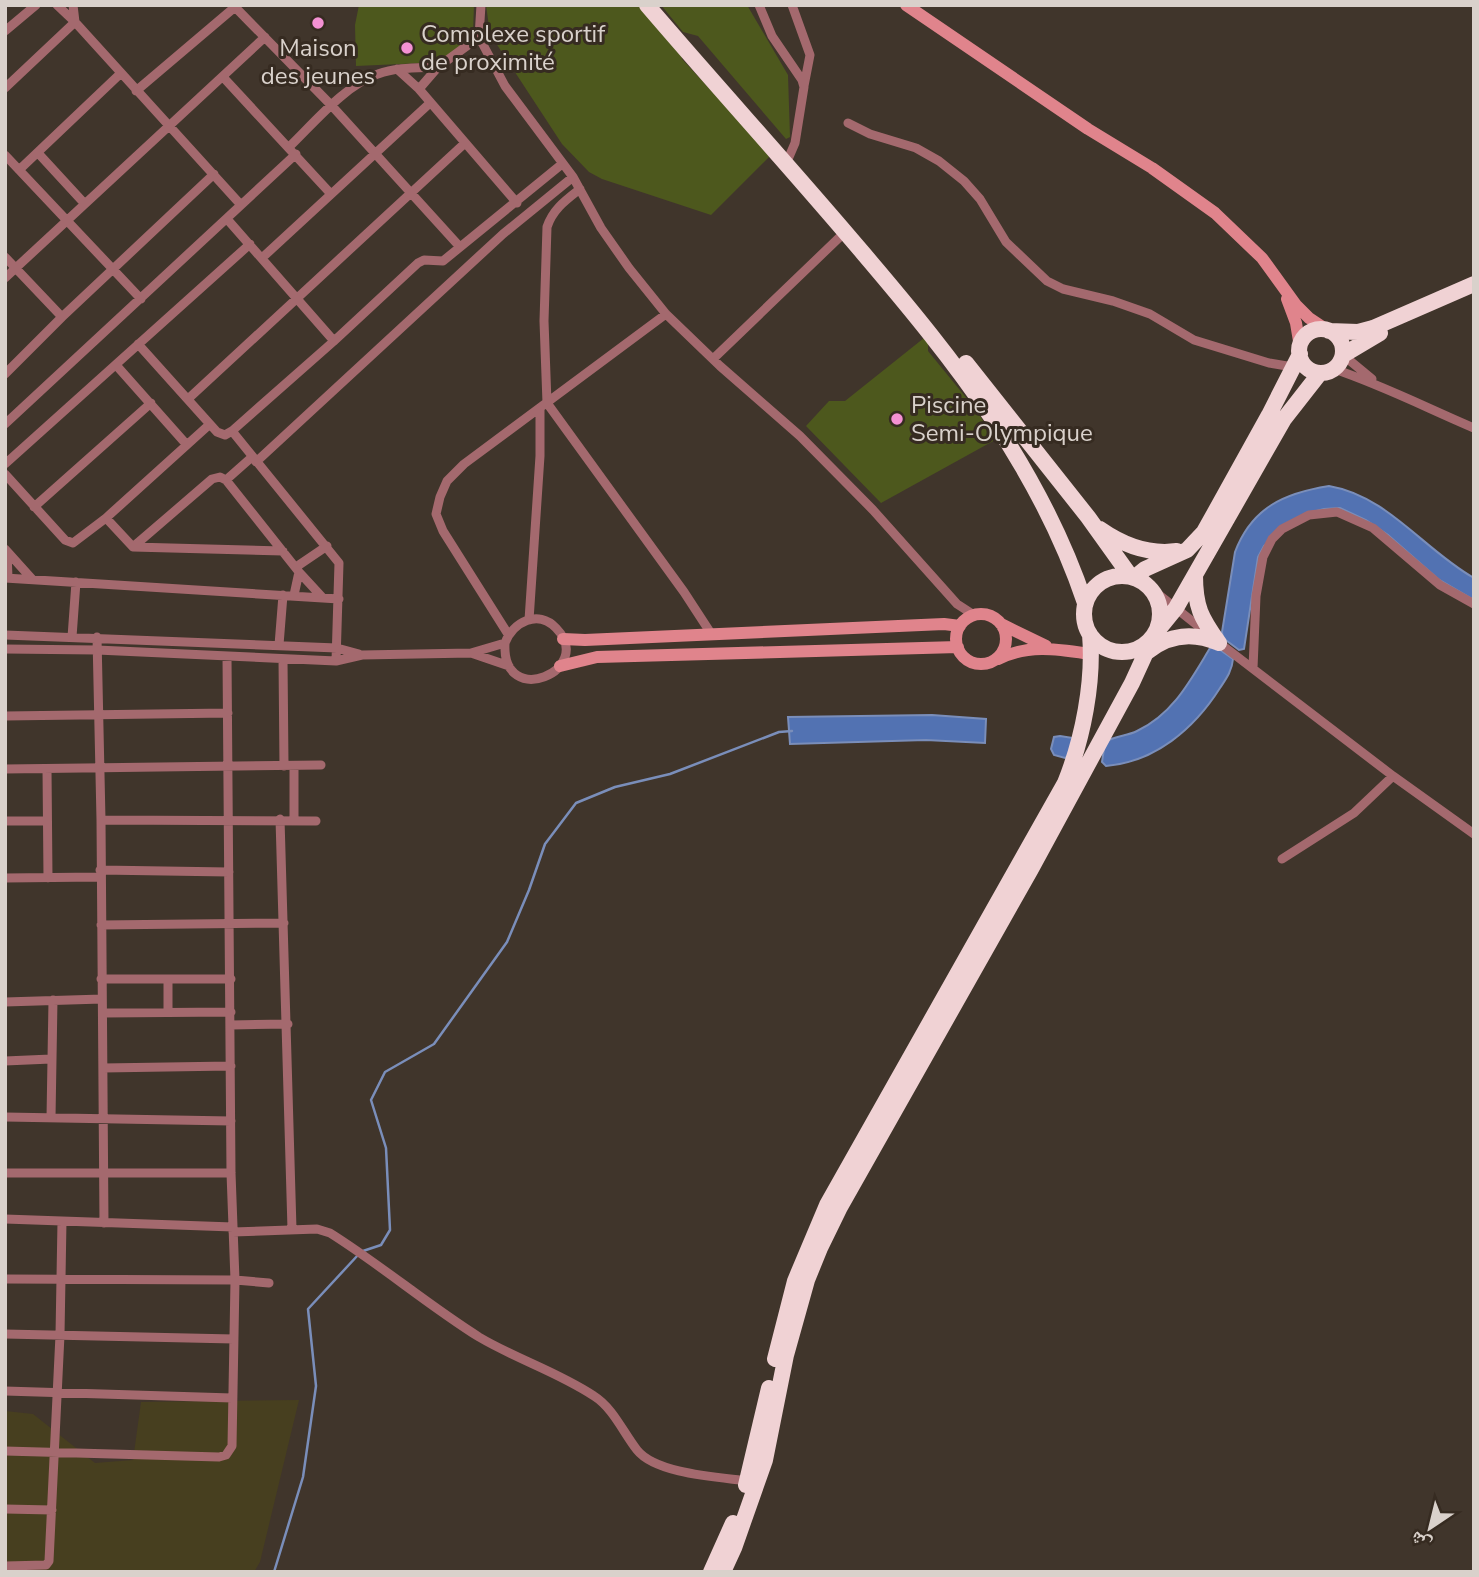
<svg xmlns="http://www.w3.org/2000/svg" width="1479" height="1577" font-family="'Nunito Sans','Noto Naskh Arabic',sans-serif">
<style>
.green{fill:#4d581d}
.sand{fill:#473f1f}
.water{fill:#5272b2;stroke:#7a8eba;stroke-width:2}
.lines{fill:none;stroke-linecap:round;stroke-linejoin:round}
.stream{stroke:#7a8eba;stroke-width:2.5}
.street{stroke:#a4696e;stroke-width:9}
.secondary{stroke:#e0848c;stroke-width:12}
.highway{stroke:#f0d2d4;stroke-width:16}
.poi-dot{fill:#f491d3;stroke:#362b21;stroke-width:2.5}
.labels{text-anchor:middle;stroke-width:6;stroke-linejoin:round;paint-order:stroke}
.poi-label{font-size:24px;fill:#d9d1cb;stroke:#362b21;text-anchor:start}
</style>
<rect width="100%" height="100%" fill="#40352b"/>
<path class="green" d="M359,5H474L473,33L445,62L356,66L355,25Z
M486,5H646L680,44L682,59L771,155L711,215L602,179L589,172L562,144L490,34Z
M661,5H747L788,75L790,137L786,139L698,36L683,32Z
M924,338L928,343V351L977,411L995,440L881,503L806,426L829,401H845Z"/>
<path class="sand" d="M299,1400L260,1562L254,1572H5V1411L33,1414L95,1463L133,1460L141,1402Z"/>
<path class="water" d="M1329,486C1388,496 1424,550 1474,578V600L1438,579L1388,535L1366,520L1340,508L1324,509L1305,514L1264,546L1258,557L1244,649L1239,650L1223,638L1222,632L1235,552C1252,507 1285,493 1329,486Z
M1216,647L1233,659C1232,671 1226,679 1220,688C1194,729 1155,762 1106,766L1102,762L1105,742C1115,736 1127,736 1137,731C1173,714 1190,681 1210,648Z
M932,715L986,719L985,743L926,740L790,744L788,717Z
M1060,736L1073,738L1069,756L1065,758L1054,755L1051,749L1054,737Z"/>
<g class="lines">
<path class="stream" d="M363,1251L381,1245L390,1230L386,1148L371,1100L385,1072L434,1044L507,942L529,890L545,844L576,803L615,787L670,774L779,732L792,731
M274,1572L303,1477L316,1386L308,1309L358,1255"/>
<path class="street" d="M57,5L75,22L241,205
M73,5L75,22
M233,5L332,106L460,247
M481,5L479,37L505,86L573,177L601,228L629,268L666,314L720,366L800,436L873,510L957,604L974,615
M759,5L772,36L802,80L804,87L795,143L789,157
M792,5L810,55L804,86
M5,31L36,5
M397,69L419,89L517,203
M223,77L331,194
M5,88L75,22
M419,89L438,67L479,37
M136,91L235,7
M848,123L870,134L916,148L939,161L964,181L980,199L1006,242L1047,281L1063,289L1113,301L1150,314L1194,340L1269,363L1293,367
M289,147C313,124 346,84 378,74C397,67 418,68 438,67
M38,153L84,203
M5,155L141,299
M19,170L120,74
M580,189C566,200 553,209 547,227L544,321L547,403L684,592L712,635
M227,219L334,341
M5,257L62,317
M263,257L430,103
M5,278L265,37
M138,344L217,432L225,435L232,431
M1343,355L1372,379
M713,359L845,232
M116,365L187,445
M1334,369C1382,385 1427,408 1474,428
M5,374L62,317L214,174
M188,399L465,143
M5,424L296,154
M256,462L503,234L573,177
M5,464L250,244
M5,474L65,540L73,543L106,518L210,424
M226,480L252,457
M34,507L151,403
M106,518L133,547L283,551
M133,547L212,479L220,477L226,480L299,572L322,597
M5,549L32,579
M7,552L8,578
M296,567L327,546
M5,578L339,599
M1148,586L1207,633
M294,595L299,572
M529,620L540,456V408
M508,634L443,531L436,514L440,497L447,481L464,464L666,314
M5,635L337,648L359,654
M72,637L76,582
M97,637L101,820L104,1223
M1218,642L1393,776L1474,834
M279,645L283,595
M5,649L97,650L336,661L362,655L471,653L505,643C513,622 538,609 556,628C597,670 501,711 505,643
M471,653L509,666
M283,659L284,766
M336,661L339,563L232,431L334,341L418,263L424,260L443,261L562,164
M1253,668L1256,596L1263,557L1272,539L1282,529L1309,515L1337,512L1373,528L1440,585L1474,604
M5,716L228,713
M294,766V820
M5,769L321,765
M47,769L48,878
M280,819L292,1229
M101,820L316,821
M5,821H46
M1282,859L1354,813L1393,776
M100,870L229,872
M5,878L100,877
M101,925L284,923
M101,979H231
M168,979V1012
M5,1002L102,999
M103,1013L231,1012
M231,1025L288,1024
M5,1061L51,1059
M103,1068L231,1066
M5,1117L231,1121
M51,1118L53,1000
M5,1173H231
M5,1219L233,1227
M233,1232L317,1229L330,1233C381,1265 428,1305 479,1337C516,1359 558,1372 594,1396C613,1408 623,1432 637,1450C656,1474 718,1477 748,1481
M5,1279L235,1280L269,1283
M5,1334L234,1339
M5,1391L232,1398
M5,1451L219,1457L226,1455L232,1446L235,1280L231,1173L227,656
M5,1509L52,1510
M5,1566L46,1565L49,1561L60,1335L62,1221"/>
<path class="secondary" d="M906,5L1088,129L1152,168L1215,213L1262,258L1296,305L1309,318L1327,330
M1287,299L1296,323L1300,347
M956 639a25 25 0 1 1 50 0a25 25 0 1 1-50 0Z
M1001,624L1046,646
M563,639L585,640L944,624L960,626
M998,659C1029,644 1057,649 1090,654
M560,666L597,657L958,647"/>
<path class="highway" d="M647,5C718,88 792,169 863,253C955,361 1039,466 1085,603
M1299 351a22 22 0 1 1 44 0a22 22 0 1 1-44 0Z
M1329,331L1358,332L1373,328L1474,284
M1343,355L1380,333
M966,363L1088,517L1131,577
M1100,529C1123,545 1149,555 1177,551
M1195,575C1195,607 1201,618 1219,643
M1084 614a38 38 0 1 1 76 0a38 38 0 1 1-76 0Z
M1134,578L1145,569L1187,550L1204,532L1269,415L1300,354
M1147,652C1169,634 1194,632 1219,643
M775,1359L795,1281L827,1205L1065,783C1083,738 1094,682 1090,634
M746,1485L769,1388
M711,1572L733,1523
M723,1572L734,1548L765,1460L786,1355L807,1280L820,1248L840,1207L1031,869L1132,683L1154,635L1176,608L1284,419L1320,373"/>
</g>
<g class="poi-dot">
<circle cx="318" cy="23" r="7"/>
<circle cx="407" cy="48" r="7"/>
<circle cx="897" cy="419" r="7"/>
</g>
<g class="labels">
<g class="poi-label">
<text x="421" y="42">Complexe sportif<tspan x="421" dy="28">de proximité</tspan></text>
<text x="318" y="56" text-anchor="middle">Maison<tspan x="318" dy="28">des jeunes</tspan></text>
<text x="911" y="413">Piscine<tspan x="911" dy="28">Semi-Olympique</tspan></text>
</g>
</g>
<rect width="1479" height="1577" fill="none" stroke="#d9d1cb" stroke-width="14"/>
<g transform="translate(1430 1528) rotate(215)" stroke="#362b21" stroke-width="5" paint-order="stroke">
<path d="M0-5L12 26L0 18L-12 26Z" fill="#d9d1cb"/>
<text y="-10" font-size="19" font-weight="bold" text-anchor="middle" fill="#d9d1cb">ش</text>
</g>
</svg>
